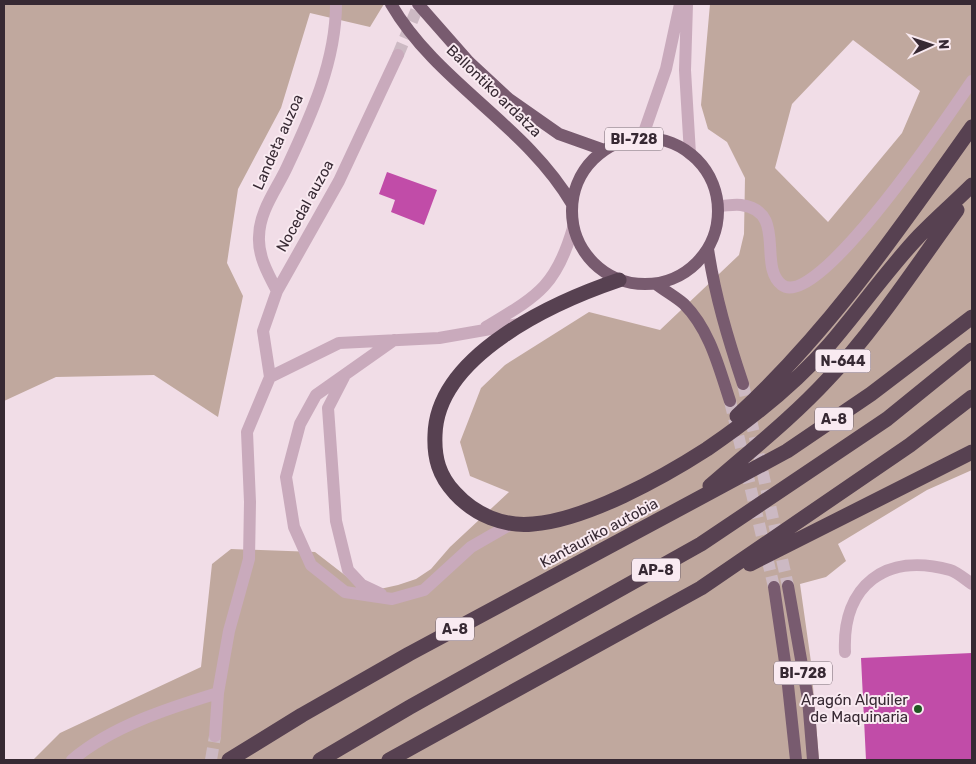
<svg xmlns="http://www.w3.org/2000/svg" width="976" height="764" font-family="Rubik,sans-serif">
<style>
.green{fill:#c0a89e;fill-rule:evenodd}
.building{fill:#c14ca8}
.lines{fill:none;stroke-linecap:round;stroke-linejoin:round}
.minor-tunnel{stroke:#ccb9c3;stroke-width:12;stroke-dasharray:12 6;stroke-linecap:butt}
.major-tunnel{stroke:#ccb9c3;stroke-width:12;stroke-dasharray:12 6;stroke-linecap:butt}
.minor{stroke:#c9aabc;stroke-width:12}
.major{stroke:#785b6f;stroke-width:12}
.highway{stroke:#574151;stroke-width:15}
.poi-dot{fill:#205722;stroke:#f9eaf1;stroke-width:2}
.labels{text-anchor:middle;stroke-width:4;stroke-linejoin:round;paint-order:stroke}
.shield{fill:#f9eaf1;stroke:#71636c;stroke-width:1}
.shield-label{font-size:14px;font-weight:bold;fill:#372933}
.street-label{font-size:15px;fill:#372933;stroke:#f9eaf1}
.poi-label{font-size:15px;fill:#372933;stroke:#f9eaf1;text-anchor:end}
</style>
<rect width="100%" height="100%" fill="#f1dde7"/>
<path class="green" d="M4,4H384L370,27L310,13L281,108L238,189L227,263L243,296L218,417L154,375L56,377L4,401Z
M710,4H972V470L927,490L838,544L846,561L826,577L800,584L811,662L819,760H33L60,733L201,667L212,564L231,549L315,552L355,583L380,589L398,585L416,579L431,569L450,547L509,492L470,476L460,442L481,388L505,365L589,312L660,330L739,255L744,234L745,178L727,142L708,129L701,105ZM853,40L920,91L902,133L828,222L775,168L792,104Z"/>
<path class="building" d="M387,172L437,190L424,225L391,212L395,200L379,194Z
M972,653V760H866L861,658Z"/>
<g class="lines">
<path class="minor-tunnel" d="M398,55L419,4
M211,760L215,736"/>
<path class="major-tunnel" d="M743,384L788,586
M730,401L774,587"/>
<path class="minor" d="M687,4L685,70L690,154
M642,138L666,69L680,4
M718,206C725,206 734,204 741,205C788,211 757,266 782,285C818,312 952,110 972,81
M277,291C268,274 258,256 259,237C259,211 277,189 287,167C311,116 336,61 336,4
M486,327C537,296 556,287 573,228
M394,340L316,395L300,424L286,477L294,527L311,565L345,592L392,599L424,590L471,547L511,524
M270,377L263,331L277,291L339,181L398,55
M344,377L328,408L336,521L348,570L362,585L381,594
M845,652C842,585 886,552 950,570C957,572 966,580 972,584
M215,736L218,693L229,631L249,559L250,502L247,432L270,377L339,343L439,338L519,324
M72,760C112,726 169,708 218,693"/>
<path class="major" d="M391,4C437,83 526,125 572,204
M418,4L469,62L509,99L559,134L604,150
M572 211a73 73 0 1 1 146 0a73 73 0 1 1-146 0Z
M708,249C715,296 728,339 743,384
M656,284C665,291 676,297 684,304C710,330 719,368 730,401
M788,586L808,699L813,760
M774,587L787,676L796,760"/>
<path class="highway" d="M619,280C554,302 437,355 435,435C434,458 439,476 455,493C475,515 504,527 533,524C586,520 662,478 707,449C751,419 794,385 829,345C860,309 887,270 919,236C936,218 955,202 972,185
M737,416C830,331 900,228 972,127
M710,486C750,451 792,418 828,379C874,331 917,265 957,210
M750,564L972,452
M229,760L302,715L409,654L787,451L871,394L972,317
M320,760L410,707L701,544L887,419L972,350
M389,760L701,588L910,445L972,397"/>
</g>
<circle class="poi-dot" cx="918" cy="709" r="5"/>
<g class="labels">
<g class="shield">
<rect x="605" y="127.5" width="58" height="23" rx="4"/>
<rect x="815.5" y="349.5" width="55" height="23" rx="4"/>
<rect x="815" y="407.5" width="38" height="23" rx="4"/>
<rect x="632" y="558.5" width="48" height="23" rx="4"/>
<rect x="436" y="617.5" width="38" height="23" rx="4"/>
<rect x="774" y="661.5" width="58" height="23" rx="4"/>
</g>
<g class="shield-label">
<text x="634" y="144">BI-728</text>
<text x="843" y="366">N-644</text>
<text x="834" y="424">A-8</text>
<text x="656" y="575">AP-8</text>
<text x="455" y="634">A-8</text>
<text x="803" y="678">BI-728</text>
</g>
<g class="street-label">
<text transform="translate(494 91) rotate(44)" y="5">Ballontiko ardatza</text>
<text transform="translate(278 142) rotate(-66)" y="5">Landeta auzoa</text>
<text transform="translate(305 206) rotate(-61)" y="5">Nocedal auzoa</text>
<text transform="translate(599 533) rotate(-28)" y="5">Kantauriko autobia</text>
</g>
<g class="poi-label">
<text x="908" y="705">Aragón Alquiler<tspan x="908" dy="17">de Maquinaria</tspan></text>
</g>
</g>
<rect width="976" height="764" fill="none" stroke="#372933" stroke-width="10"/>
<g transform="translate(931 45) rotate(87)" stroke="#f9eaf1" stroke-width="4" paint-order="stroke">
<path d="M0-4L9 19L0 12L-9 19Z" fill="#372933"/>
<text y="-8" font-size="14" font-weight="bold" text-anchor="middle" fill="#372933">N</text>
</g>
</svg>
